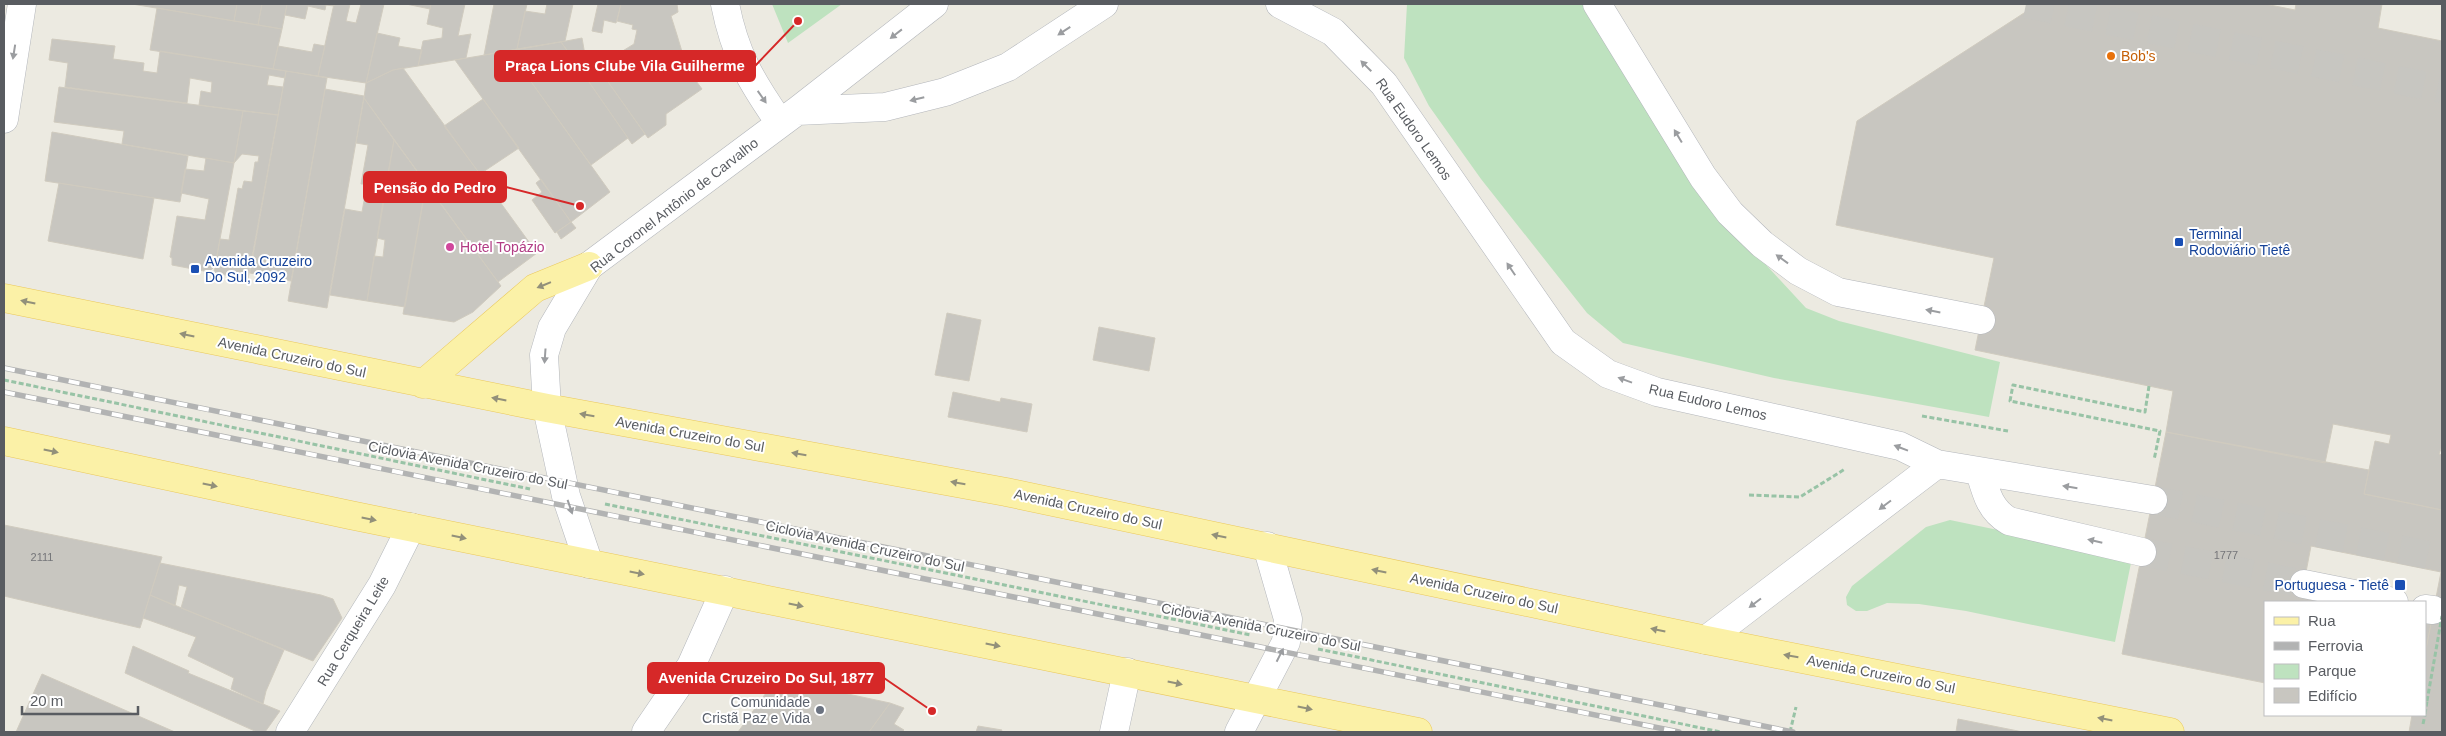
<svg xmlns="http://www.w3.org/2000/svg" width="2446" height="736" font-family="Arial,sans-serif">
<style>
.green{fill:#bee2bf}
.building{fill:#c8c6c0;stroke:#d0cbbf}
.lines{fill:none;stroke-linecap:round;stroke-linejoin:round}
.minor-tunnel{stroke:#c7c6c1;stroke-width:28;stroke-dasharray:28 14;stroke-linecap:butt}
.minor-casing{stroke:#b3b6bb;stroke-width:29}
.major-casing{stroke:#eac85c;stroke-width:29}
.path{stroke:#98c3a6;stroke-width:3;stroke-dasharray:5 2.5;stroke-linecap:butt}
.minor{stroke:#fff;stroke-width:28}
.major{stroke:#fbf1a7;stroke-width:28}
.rail-casing{stroke:#b2b3b3;stroke-width:5.5}
.rail{stroke:#fff;stroke-width:4;stroke-dasharray:11;stroke-linecap:butt}
.path-bridge{stroke:#98c3a6;stroke-width:3;stroke-dasharray:5 2.5;stroke-linecap:butt}
.oneway{fill:#9b9da0}
.oneway2{fill:#92907a}
.food-dot{fill:#e8710a;stroke:#fff;stroke-width:2}
.transit-dot{fill:#1a4fb4;stroke:#fff;stroke-width:2}
.hotel-dot{fill:#d1479c;stroke:#fff;stroke-width:2}
.worship-dot{fill:#6b7280;stroke:#fff;stroke-width:2}
.labels{text-anchor:middle;stroke-width:4;stroke-linejoin:round;paint-order:stroke}
.number-label{font-size:11px;fill:#757679}
.food-label{font-size:14px;fill:#c56008;stroke:#fff;text-anchor:start}
.street-label{font-size:14px;fill:#595c61;stroke:#fff}
.transit-label{font-size:14px;fill:#164399;stroke:#fff;text-anchor:start}
.hotel-label{font-size:14px;fill:#b23c85;stroke:#fff;text-anchor:start}
.worship-label{font-size:14px;fill:#5b616d;stroke:#fff;text-anchor:end}
.leader{fill:none;stroke:#d62828;stroke-width:2}
.callout-dot{fill:#d62828;stroke:#fff;stroke-width:2}
.callout{fill:#d62828;stroke:#d62828;stroke-width:2}
.callout-label{font-size:15px;text-anchor:middle;font-weight:bold;fill:#fff}
</style>
<rect width="100%" height="100%" fill="#eceae1"/>
<path class="green" d="M772,4H842L788,43Z
M1407,4H1584L1757,255L1806,308L1839,321L2000,362L1989,417L1774,378L1623,343L1587,313L1481,179L1429,106L1404,58Z
M1950,520L2132,558L2115,642L1966,611L1919,604L1887,603L1867,611H1856L1847,605L1846,597L1852,586L1926,527Z"/>
<path class="building" d="M132,4H237L234,21Z
M237,4H262L258,25L234,21Z
M262,4H287L282,29L258,25Z
M287,4H334V6L326,5L325,10L308,6L305,19L285,15Z
M334,4H350L346,21L356,23L361,4H384L366,83L318,76Z
M406,4H431L430,9Z
M431,4H465L458,36L471,34L466,58L418,66L423,41L442,38L443,28L427,24Z
M494,4H527L517,49L484,55Z
M547,4H573L565,41L517,49L525,11L545,14Z
M598,4H621L616,23L604,20L602,33L592,31Z
M621,4H677L678,12L671,16L677,35L683,55L690,52L695,65L688,70L702,89L666,114V125L648,138L589,55L621,52L634,44L637,30L632,29L633,25L617,21Z
M2038,4H2265L2295,10L2296,4H2382L2378,28L2442,41V446L2439,454L2442,455V510L2364,494L2375,441L2389,444L2391,435L2333,424L2325,463L2166,432L2173,391L1975,350L1994,258L1836,225L1857,121Z
M157,8L282,29L273,69L150,50Z
M377,33L400,38L398,46L422,50L418,66L393,70L366,83Z
M582,38L585,55L572,57L561,42Z
M52,39L115,46L113,59L144,63L143,71L157,73L160,51L286,71L285,78L269,75L267,85L283,87L278,115L199,105L201,91L211,93L212,82L190,78L187,103L65,87L68,63L49,60Z
M561,42L628,138L591,165L509,51Z
M314,44L325,46L318,76L273,69L278,46L312,52Z
M509,51L610,192L571,222L455,60Z
M403,68L537,253L498,282L364,98L366,83L393,70Z
M286,71L327,78L291,281L250,273Z
M601,72L645,134L632,144L589,82Z
M59,87L243,111L234,163L122,144L124,131L54,122Z
M325,89L364,96L327,308L288,301Z
M364,98L394,140L367,301L330,295L345,209L362,212L367,184H361L368,145L356,143Z
M483,99L519,148L480,174L444,126Z
M243,111L278,115L248,279L214,273L220,239L229,240L238,188L242,189L244,181L252,182L255,162H258L259,156L242,154L234,163Z
M52,132L188,156L180,202L45,181Z
M394,140L411,163L426,184L387,178Z
M206,158L234,163L215,266L209,272L172,265V258L170,257L177,216L205,220L209,199L181,193L185,169L204,171Z
M541,179L571,222L555,233L532,200L542,192L536,183Z
M59,183L154,198L143,259L48,241Z
M426,184L501,286L473,312L454,322L403,314Z
M384,195L423,202L405,307L367,301L374,256L383,257L385,240L377,238Z
M571,222L576,228L561,239L557,232Z
M947,313L981,320L969,381L935,375Z
M1099,327L1155,338L1149,371L1093,360Z
M953,392L1000,402L1001,398L1032,404L1027,432L948,417Z
M2166,432L2369,470L2364,494L2442,510L2441,572L2311,546L2301,598L2323,602H2265V683L2122,654Z
M4,525L162,557L140,628L4,596Z
M160,563L321,595L333,599L342,618L313,661L181,608L187,587L179,585L175,606L150,595Z
M2442,567V732H2409L2412,715H2425V654Z
M150,595L284,650L266,691L263,704L231,689L234,678L188,656L196,637L143,618Z
M2425,623L2431,624L2425,654Z
M133,646L189,671L188,673L280,711L265,732H257L125,673Z
M42,674L175,732H16Z
M776,679L829,690L890,703L869,732H738Z
M890,703L904,708L894,724L904,730L902,732H869Z
M1958,719L2023,732H1956Z
M978,726L1002,730L1001,732H976Z"/>
<g class="lines">
<path class="minor-tunnel" d="M2026,4L2442,89
M2153,500L2442,558
M2142,552L2304,584"/>
<g class="minor-casing">
<path id="minor" d="M725,4C735,55 751,81 780,123
M1280,4L1333,32L1384,84L1563,342L1608,374L1657,392L1900,446L1937,464L2153,500
M1597,4L1703,177L1730,213L1762,244L1798,271L1838,292L1981,320
M797,111L885,107L945,92L1008,67L1104,4
M4,119L22,4
M1980,472C1986,493 1990,510 2009,521L2142,552
M589,564L566,496L547,408L544,355L552,328L589,266L797,111L934,4
M2304,584L2394,602
M2425,609L2433,610
M1706,640L1937,464
M290,732L382,585L411,527
M646,732L691,666L725,590
M1114,732L1127,672
M1239,732L1286,642L1288,619L1267,546"/>
</g>
<g class="major-casing">
<path id="major" d="M4,298L547,408L1006,492L1706,640L2170,732
M423,384L535,288L589,266
M4,441L350,515L1418,732"/>
</g>
<path class="path" d="M4,380L530,489
M2149,386L2145,412L2013,385L2010,401L2160,431L2154,460
M1922,416L2008,431
M1749,495L1800,497L1845,469
M605,504L1251,635
M1318,649L1721,732
M2425,714L2427,701
M2423,724L2425,715
M1790,732L1796,707"/>
<use href="#minor" class="minor"/>
<use href="#major" class="major"/>
<g class="rail-casing">
<path id="rail" d="M4,368L1793,732
M4,392L1679,732"/>
</g>
<use href="#rail" class="rail"/>
<path class="path-bridge" d="M2427,701L2442,616"/>
</g>
<defs><path id="oneway-solid" d="M-6-.8H1V-3.2L6.5 0L1 3.2V.8H-6Z" transform="scale(1.25)"/></defs>
<g class="oneway">
<use href="#oneway-solid" transform="translate(1064 31) rotate(147)"/>
<use href="#oneway-solid" transform="translate(896 34) rotate(142)"/>
<use href="#oneway-solid" transform="translate(14 52) rotate(99)"/>
<use href="#oneway-solid" transform="translate(1366 66) rotate(-135)"/>
<use href="#oneway-solid" transform="translate(762 97) rotate(55)"/>
<use href="#oneway-solid" transform="translate(917 99) rotate(166)"/>
<use href="#oneway-solid" transform="translate(1678 136) rotate(-121)"/>
<use href="#oneway-solid" transform="translate(1782 259) rotate(-144)"/>
<use href="#oneway-solid" transform="translate(1511 269) rotate(-124)"/>
<use href="#oneway-solid" transform="translate(1933 311) rotate(-169)"/>
<use href="#oneway-solid" transform="translate(545 356) rotate(94)"/>
<use href="#oneway-solid" transform="translate(1625 380) rotate(-160)"/>
<use href="#oneway-solid" transform="translate(1901 448) rotate(-159)"/>
<use href="#oneway-solid" transform="translate(2070 487) rotate(-171)"/>
<use href="#oneway-solid" transform="translate(1885 505) rotate(143)"/>
<use href="#oneway-solid" transform="translate(570 507) rotate(71)"/>
<use href="#oneway-solid" transform="translate(2095 541) rotate(-167)"/>
<use href="#oneway-solid" transform="translate(1755 603) rotate(143)"/>
<use href="#oneway-solid" transform="translate(1280 655) rotate(-63)"/>
</g>
<g class="oneway2">
<use href="#oneway-solid" transform="translate(544 285) rotate(158)"/>
<use href="#oneway-solid" transform="translate(28 302) rotate(-168)"/>
<use href="#oneway-solid" transform="translate(187 335) rotate(-168)"/>
<use href="#oneway-solid" transform="translate(499 399) rotate(-169)"/>
<use href="#oneway-solid" transform="translate(587 415) rotate(-170)"/>
<use href="#oneway-solid" transform="translate(51 451) rotate(12)"/>
<use href="#oneway-solid" transform="translate(799 454) rotate(-170)"/>
<use href="#oneway-solid" transform="translate(958 483) rotate(-170)"/>
<use href="#oneway-solid" transform="translate(210 485) rotate(12)"/>
<use href="#oneway-solid" transform="translate(369 519) rotate(11)"/>
<use href="#oneway-solid" transform="translate(1219 536) rotate(-168)"/>
<use href="#oneway-solid" transform="translate(459 537) rotate(12)"/>
<use href="#oneway-solid" transform="translate(1379 571) rotate(-168)"/>
<use href="#oneway-solid" transform="translate(637 573) rotate(11)"/>
<use href="#oneway-solid" transform="translate(796 605) rotate(12)"/>
<use href="#oneway-solid" transform="translate(1658 630) rotate(-168)"/>
<use href="#oneway-solid" transform="translate(993 645) rotate(11)"/>
<use href="#oneway-solid" transform="translate(1791 656) rotate(-170)"/>
<use href="#oneway-solid" transform="translate(1175 683) rotate(12)"/>
<use href="#oneway-solid" transform="translate(1305 708) rotate(12)"/>
<use href="#oneway-solid" transform="translate(2105 719) rotate(-169)"/>
</g>
<circle class="food-dot" cx="2111" cy="56" r="5"/>
<g class="transit-dot">
<rect x="2174" y="237" width="10" height="10" rx="2.5"/>
<rect x="190" y="264" width="10" height="10" rx="2.5"/>
<rect x="2394" y="579" width="12" height="12" rx="2.5"/>
</g>
<circle class="hotel-dot" cx="450" cy="247" r="5"/>
<circle class="worship-dot" cx="820" cy="710" r="5"/>
<g class="labels">
<g class="number-label">
<text x="2226" y="559">1777</text>
<text x="42" y="561">2111</text>
</g>
<g class="food-label">
<text x="2121" y="61">Bob's</text>
</g>
<g class="street-label">
<text transform="translate(1414 129) rotate(55)" y="5">Rua Eudoro Lemos</text>
<text transform="translate(674 205) rotate(-38)" y="5">Rua Coronel Antônio de Carvalho</text>
<text transform="translate(292 357) rotate(12)" y="5">Avenida Cruzeiro do Sul</text>
<text transform="translate(1708 402) rotate(13)" y="5">Rua Eudoro Lemos</text>
<text transform="translate(690 434) rotate(10)" y="5">Avenida Cruzeiro do Sul</text>
<text transform="translate(468 465) rotate(11)" y="5">Ciclovia Avenida Cruzeiro do Sul</text>
<text transform="translate(1088 509) rotate(12)" y="5">Avenida Cruzeiro do Sul</text>
<text transform="translate(865 546) rotate(12)" y="5">Ciclovia Avenida Cruzeiro do Sul</text>
<text transform="translate(1484 593) rotate(12)" y="5">Avenida Cruzeiro do Sul</text>
<text transform="translate(1261 627) rotate(11)" y="5">Ciclovia Avenida Cruzeiro do Sul</text>
<text transform="translate(353 631) rotate(-59)" y="5">Rua Cerqueira Leite</text>
<text transform="translate(1881 674) rotate(11)" y="5">Avenida Cruzeiro do Sul</text>
</g>
<g class="transit-label">
<text x="2189" y="239">Terminal<tspan x="2189" dy="16">Rodoviário Tietê</tspan></text>
<text x="205" y="266">Avenida Cruzeiro<tspan x="205" dy="16">Do Sul, 2092</tspan></text>
<text x="2389" y="590" text-anchor="end">Portuguesa - Tietê</text>
</g>
<g class="hotel-label">
<text x="460" y="252">Hotel Topázio</text>
</g>
<g class="worship-label">
<text x="810" y="707">Comunidade<tspan x="810" dy="16">Cristã Paz e Vida</tspan></text>
</g>
</g>
<path class="leader" d="M798 21L755 66M580 206L506 187M932 711L884 678"/>
<g class="callout-dot">
<circle cx="798" cy="21" r="5"/>
<circle cx="580" cy="206" r="5"/>
<circle cx="932" cy="711" r="5"/>
</g>
<g class="callout">
<rect x="495" y="51" width="260" height="30" rx="5"/>
<rect x="364" y="172" width="142" height="30" rx="5"/>
<rect x="648" y="663" width="236" height="30" rx="5"/>
</g>
<g class="callout-label">
<text x="625" y="71">Praça Lions Clube Vila Guilherme</text>
<text x="435" y="193">Pensão do Pedro</text>
<text x="766" y="683">Avenida Cruzeiro Do Sul, 1877</text>
</g>
<rect width="2446" height="736" fill="none" stroke="#595c61" stroke-width="10"/>
<rect x="2264" y="601" width="162" height="115" fill="#ffffff" stroke="#bdbec0"/>
<rect x="2274" y="617" width="25" height="8" fill="#fbf1a7" stroke="#bdbec0"/>
<text x="2308" y="626" font-size="15" fill="#595c61">Rua</text>
<rect x="2274" y="642" width="25" height="8" fill="#b2b3b3" stroke="#bdbec0"/>
<text x="2308" y="651" font-size="15" fill="#595c61">Ferrovia</text>
<rect x="2274" y="664" width="25" height="15" fill="#bee2bf" stroke="#bdbec0"/>
<text x="2308" y="676" font-size="15" fill="#595c61">Parque</text>
<rect x="2274" y="688" width="25" height="15" fill="#c8c6c0" stroke="#bdbec0"/>
<text x="2308" y="701" font-size="15" fill="#595c61">Edifício</text>
<path d="M22 706v8h116v-8" fill="none" stroke="#595c61" stroke-width="2.5"/>
<text x="30" y="706" font-size="15" fill="#595c61" stroke="#ffffff" stroke-width="4" paint-order="stroke">20 m</text>
</svg>
